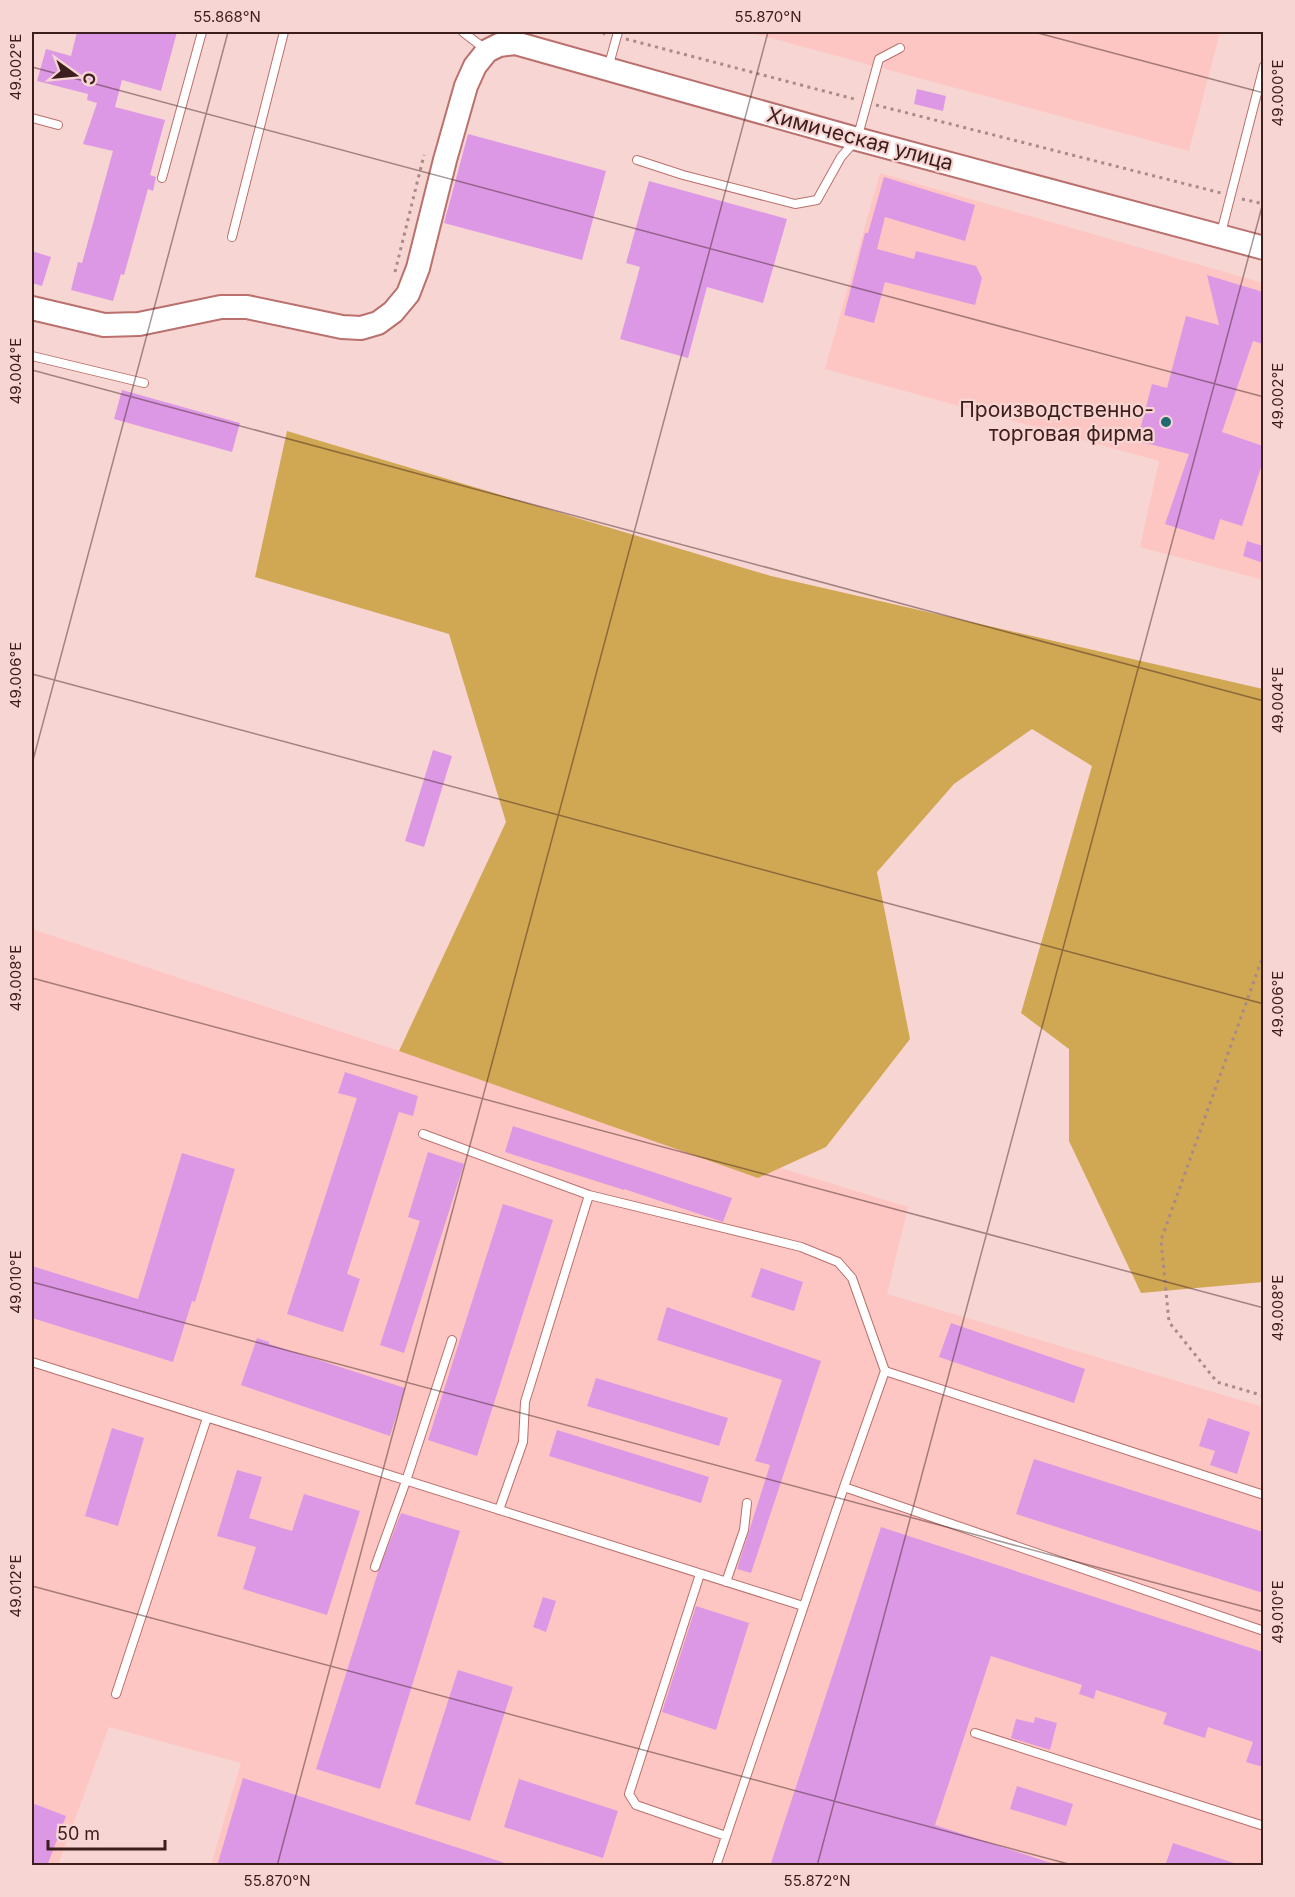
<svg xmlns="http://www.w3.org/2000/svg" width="1295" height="1897" font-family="Inter,sans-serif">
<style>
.built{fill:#fdc6c2}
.green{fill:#d0a753}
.building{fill:#dd98e5}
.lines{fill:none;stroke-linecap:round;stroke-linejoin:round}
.lane-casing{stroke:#ba706c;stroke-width:10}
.secondary-casing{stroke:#ba706c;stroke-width:26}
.path{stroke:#aa8987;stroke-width:3;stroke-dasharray:3 4.5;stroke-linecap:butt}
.lane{stroke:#fff;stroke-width:8}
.secondary{stroke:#fff;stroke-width:22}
.ticks{fill:none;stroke:#3c1e1c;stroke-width:1.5;stroke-opacity:0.45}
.poi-dot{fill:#1e6a70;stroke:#f7d5d3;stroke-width:2}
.labels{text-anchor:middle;stroke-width:4.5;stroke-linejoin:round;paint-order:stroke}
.street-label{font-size:21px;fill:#3c1e1c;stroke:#f7d5d3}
.poi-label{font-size:21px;fill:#3c1e1c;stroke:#f7d5d3;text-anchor:end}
.neatline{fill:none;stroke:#3c1e1c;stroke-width:2}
.ticks-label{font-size:15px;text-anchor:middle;fill:#3c1e1c}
</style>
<rect width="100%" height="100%" fill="#f7d5d3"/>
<path class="built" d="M748,32H1220L1189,151Z
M880,173L1263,283V580L1140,547L1159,461L825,369Z
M32,929L399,1051L908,1207L887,1294L1263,1407V1865L563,1866L541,1859L557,1865H211L241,1763L109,1727L58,1865L32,1866Z"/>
<path class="green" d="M287,431L771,576L1263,689V1282L1141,1293L1069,1141V1049L1021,1013L1092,766L1032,729L954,784L877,872L910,1039L826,1147L758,1178L399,1051L506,822L449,634L255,577Z"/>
<path class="building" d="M77,32H177L161,91L122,80L115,107L165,120L150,175L156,177L153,191L148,189L124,275L121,274L113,301L71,290L78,262L82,263L113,151L83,144L97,103L87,100L88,94L37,81L46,49L71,56Z
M917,89L946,96L943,111L914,104Z
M468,134L606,171L582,260L444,223Z
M884,177L975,205L965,241L885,217L877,249L914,259L916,251L976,266L982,278L975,305L885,282L874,323L844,315L865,233H868Z
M649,181L787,219L763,303L707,287L688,358L620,339L640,267L626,263Z
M32,251L51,257L42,286L32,283Z
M1207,275L1263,292V344L1253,341L1222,432L1263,446V461L1242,526L1220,519L1214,540L1165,524L1189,454L1137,441L1152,384L1167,388L1186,316L1219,325Z
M122,390L240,423L232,452L114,419Z
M1247,541L1263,546V563L1243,556Z
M433,750L452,756L424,847L405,841Z
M345,1072L418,1096L413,1116L399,1112L347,1274L360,1279L343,1332L287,1314L357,1098L338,1093Z
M513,1126L732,1198L723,1222L624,1189V1190L505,1152Z
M428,1152L464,1164L404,1353L380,1345L420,1221L408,1217Z
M182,1153L235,1169L195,1302L192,1301L173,1362L32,1318V1266L138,1299Z
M503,1204L553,1220L477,1456L428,1440Z
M761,1268L803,1282L794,1311L751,1297Z
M667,1307L821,1361L751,1573L737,1569L770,1465L755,1461L782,1380L657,1340Z
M951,1323L1085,1369L1074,1403L939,1357Z
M257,1338L269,1342V1344L405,1388L390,1436L241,1385Z
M596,1378L728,1418L719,1446L587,1406Z
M1208,1418L1250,1432L1237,1474L1210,1465L1215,1451L1199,1446Z
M112,1428L144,1438L118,1526L85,1516Z
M557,1430L709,1477L701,1503L549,1456Z
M1034,1459L1263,1532V1593L1016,1514Z
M237,1470L262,1477L249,1518L292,1531L304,1494L360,1511L327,1615L243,1589L256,1547L217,1536Z
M401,1513L460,1531L380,1789L316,1769L378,1572Z
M881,1527L1263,1652V1767L1246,1762L1253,1742L1208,1727L1205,1738L1163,1724L1167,1713L1096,1690L1094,1699L1079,1694L1082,1685L991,1656L935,1825L1051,1863V1866H770Z
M543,1597L556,1601L546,1632L533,1627Z
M696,1606L749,1623L716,1730L662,1712Z
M458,1670L513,1687L470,1821L415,1804Z
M1035,1717L1057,1723L1050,1750L1011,1738L1016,1719L1034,1723Z
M243,1778L505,1863V1866H217Z
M519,1779L618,1811L603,1858L504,1827Z
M1017,1786L1073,1804L1066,1826L1010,1809Z
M32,1803L66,1816L47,1866H32Z
M1173,1843L1234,1863V1866H1165Z"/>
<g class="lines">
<g class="lane-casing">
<path id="lane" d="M463,32L485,49
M608,68L618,32
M32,118L58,125
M637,160L683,175L795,204L817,200L841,157L857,139L879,59L900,48
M162,178L202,32
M1221,233L1264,66
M232,237L284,32
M32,356L144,383
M423,1134L589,1195L801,1247L838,1262L852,1278L885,1371L1264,1495
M32,1362L803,1606
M844,1487L1264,1631
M499,1510L523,1442L525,1402L589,1195
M375,1567L406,1481L452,1340
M700,1574L629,1794L636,1805L726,1836
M726,1582L744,1530L747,1503
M116,1694L207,1418
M975,1733L1264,1826
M716,1866L844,1487L885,1371"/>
</g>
<g class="secondary-casing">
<path id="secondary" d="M32,308L104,325L139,324L221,307H247L342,327L361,328L378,323L393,312L408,294L418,268L445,160L466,86L475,66L487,51L499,45L515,43L857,139L1264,248"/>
</g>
<path class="path" d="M596,32L605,34
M626,39L858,100
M876,105L1221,193
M1242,199L1264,204
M395,272L424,155
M1264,953L1161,1240L1169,1322L1217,1382L1264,1396"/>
<use href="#lane" class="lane"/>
<use href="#secondary" class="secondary"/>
</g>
<path class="ticks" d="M1034,32L1264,93M32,67L1264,397M32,370L1264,701M32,674L1264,1004M32,764L228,32M32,978L1264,1308M32,1282L1264,1612M32,1586L1076,1866M277,1866L768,32M817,1866L1264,199"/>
<circle class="poi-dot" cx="1166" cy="422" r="6"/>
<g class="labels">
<g class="street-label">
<text transform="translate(860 139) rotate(15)" y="7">Химическая улица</text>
</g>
<g class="poi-label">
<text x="1154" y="417">Производственно-<tspan x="1154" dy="24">торговая фирма</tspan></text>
</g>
</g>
<rect width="1295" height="1897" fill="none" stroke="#f7d5d3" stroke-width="66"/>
<g transform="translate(75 75) rotate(105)" stroke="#f7d5d3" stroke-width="4.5" paint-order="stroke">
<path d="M0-4.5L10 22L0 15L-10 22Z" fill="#3c1e1c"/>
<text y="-9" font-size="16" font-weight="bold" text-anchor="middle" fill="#3c1e1c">С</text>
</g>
<path d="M48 1840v9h117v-9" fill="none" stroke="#3c1e1c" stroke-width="3"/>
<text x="57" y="1840" font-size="18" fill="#3c1e1c" stroke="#f7d5d3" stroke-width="4.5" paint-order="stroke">50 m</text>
<rect x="33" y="33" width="1229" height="1831" class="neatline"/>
<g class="ticks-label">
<text x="227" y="22">55.868°N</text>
<text x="768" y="22">55.870°N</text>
<text transform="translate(16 67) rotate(-90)" y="5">49.002°E</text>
<text transform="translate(1278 93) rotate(-90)" y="5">49.000°E</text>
<text transform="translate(16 371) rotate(-90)" y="5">49.004°E</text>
<text transform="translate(1278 396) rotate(-90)" y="5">49.002°E</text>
<text transform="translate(16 675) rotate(-90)" y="5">49.006°E</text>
<text transform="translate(1278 700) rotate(-90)" y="5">49.004°E</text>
<text transform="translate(16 978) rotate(-90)" y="5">49.008°E</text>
<text transform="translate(1278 1004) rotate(-90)" y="5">49.006°E</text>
<text transform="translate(16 1282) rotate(-90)" y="5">49.010°E</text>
<text transform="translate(1278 1308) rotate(-90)" y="5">49.008°E</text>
<text transform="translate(16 1586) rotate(-90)" y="5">49.012°E</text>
<text transform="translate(1278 1612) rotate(-90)" y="5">49.010°E</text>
<text x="277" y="1886">55.870°N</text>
<text x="817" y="1886">55.872°N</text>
</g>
</svg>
